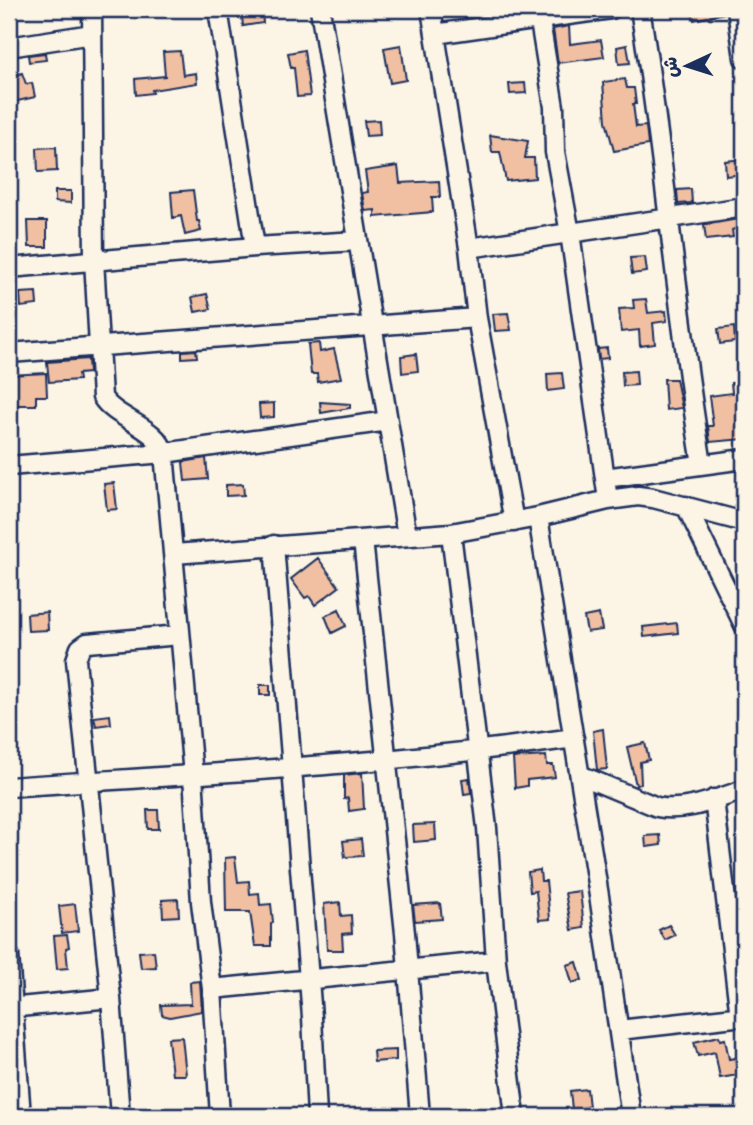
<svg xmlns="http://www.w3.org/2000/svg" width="753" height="1125" font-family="'Playpen Sans','Playpen Sans Arabic',sans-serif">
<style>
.building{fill:#f1c0a2;stroke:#1b2f5e;stroke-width:2}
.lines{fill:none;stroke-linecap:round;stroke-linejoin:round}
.minor-casing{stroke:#1b2f5e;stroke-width:23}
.minor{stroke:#fcf5e5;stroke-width:18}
</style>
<rect width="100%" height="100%" fill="#fcf5e5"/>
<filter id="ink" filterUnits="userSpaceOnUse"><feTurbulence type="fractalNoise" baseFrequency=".0143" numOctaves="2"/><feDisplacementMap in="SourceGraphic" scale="14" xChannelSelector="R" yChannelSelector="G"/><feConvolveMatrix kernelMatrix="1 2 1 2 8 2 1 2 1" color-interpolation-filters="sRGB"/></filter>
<g filter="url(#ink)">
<path class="building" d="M692,9H725V13L694,20Z
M262,13L263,23L243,26L242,16Z
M569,26L570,44L601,40L604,57L558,63L553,29Z
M401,45L406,80L390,83L384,48Z
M627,45L630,63L619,64L617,47Z
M304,50L310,96L297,97L294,68H291L288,53Z
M180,51L183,75L196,73L197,83L152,90L153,93L136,95L135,79L165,76L163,52Z
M45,53L46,60L29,62L28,55Z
M22,73L26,84L32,83L35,97L9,103V77Z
M625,79L627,88H634L636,104H633L636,127L646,126L648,145L614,151L606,121L603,82Z
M525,83L526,93L510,94L509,84Z
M379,120L380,135L366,136L364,121Z
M490,135L528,141L525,158H534L535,178L506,181L500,152H492Z
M56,147L57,171L38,172L37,148Z
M744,159V174L726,176L725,161Z
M398,166L400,183L439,181L440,197H432L433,212L375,217V210L365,211L362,193L368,192L365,171Z
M691,189L692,203L678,204L677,190Z
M193,190L197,221H199L201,231L185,235L181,216L173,218L171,192Z
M55,191H71V203L55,202Z
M744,218V226L732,230L733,237L706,240L704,225Z
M28,221H47V247H29Z
M645,257L647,272L632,274L630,258Z
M36,292L37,305L21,307L20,293Z
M207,294L211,309L195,312L192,297Z
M646,299L648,313L666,311L667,321L653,323L655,344L640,346L639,330L621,332L619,309L634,308L633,300Z
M508,313L511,330L495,331L493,314Z
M734,327L735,342L720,344L718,329Z
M319,343L320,352L334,349L341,378L318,382L317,374H311L308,344Z
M607,348L608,358L599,359L598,349Z
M196,350L197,357L182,358V351Z
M416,354L418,371L402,373L401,356Z
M88,359L89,373L78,374L79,380L49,382L47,362Z
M636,371L637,385L623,386L622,372Z
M46,373L47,396H36V405H10L9,375Z
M562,373L564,389L548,391L547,374Z
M664,379H676L682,408L666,410Z
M744,382V439L710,442L708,426H713L709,396L732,393L731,383Z
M320,402L350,404V408L321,413Z
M274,403V417L260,418L259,404Z
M206,458L208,479L185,481L183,462Z
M114,483L117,509L107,510L104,484Z
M243,484L244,495L226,496V485Z
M318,558L339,587L315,605L309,596L305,598L291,579Z
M339,609L346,626L332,633L325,616Z
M47,612L48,630L28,631L27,614Z
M599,614L602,630L587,632L584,617Z
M677,623L678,633L644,637L643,627Z
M260,685H270V695H260Z
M110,715L111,724L96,726L94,717Z
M603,729L607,769L597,770L593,731Z
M645,743L649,760L640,762L641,784L636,785L627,747Z
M546,756L547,765H553L555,777L527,780V786L515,788L513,758Z
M362,773L364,809L349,811L348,798L344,799V775Z
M469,778L471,793L464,794L462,779Z
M147,810H158L159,829H148Z
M435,824L436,840L414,842L413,825Z
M660,835L661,845L646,847L645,836Z
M361,839L363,856L345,857L343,841Z
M235,857L238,882L249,881L250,894L259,893L260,905L271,904L273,922L271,924V946H255L250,912H226L225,858Z
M540,870L541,881H546L550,919L539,920L536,891L530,892L528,872Z
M580,891L584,928L572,930L565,893Z
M178,899L179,916L163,917L162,900Z
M340,902L341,916L351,915L352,933L342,934L343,950H327L324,904Z
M440,903L442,919L415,921L413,905Z
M75,904L78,931L62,933L59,906Z
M669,925L675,935L665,940L659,930Z
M67,935L69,947L66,948L68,968L57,969L54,936Z
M154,951L156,967L141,968L139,952Z
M577,962L582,980L572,983L567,965Z
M200,981L202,1011L170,1017L162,1015L161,1005L191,1004L190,982Z
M719,1036L720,1040L725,1039L729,1059L735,1058L738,1075L720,1078L715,1052L698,1056L694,1042Z
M182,1037L186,1075H172L168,1038Z
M396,1050V1060L374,1062L373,1051Z
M587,1089L589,1107L572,1109L570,1091Z"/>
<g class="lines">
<g class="minor-casing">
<path id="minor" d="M92,9L94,260L102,397C115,419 158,427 164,453L193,775L201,902L212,989L220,1116
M218,9L255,247
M320,9L407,536
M431,9L469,248L477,318L514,522
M538,9L554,107L555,152L570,233L608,500
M640,9C665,160 677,313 702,464
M737,9L744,58
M435,34L611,9
M9,47L92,34
M469,248L744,207
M9,268L255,247L358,241
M9,353L477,318
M9,466L164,453L388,421
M605,478L744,459
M686,506L744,625
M538,517L600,902L631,1116
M451,533L487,828L496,961L515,1116
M363,540L405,933L420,1116
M274,545L312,1017L317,1116
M174,554L451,533L538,517L608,500L638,496L653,498L744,522
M580,775L657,807C687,813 717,798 744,790
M9,787C197,774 386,765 574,738
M714,799L740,1017
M9,955L21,1116
M212,989L496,961
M9,1008L111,998
M619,1030L744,1016
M120,1116L111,998L76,660L80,648L87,643L180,635"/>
</g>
<use href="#minor" class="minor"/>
</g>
</g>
<rect width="753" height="1125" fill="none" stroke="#fcf5e5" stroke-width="35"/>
<rect x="18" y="18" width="718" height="1090" fill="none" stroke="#1b2f5e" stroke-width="2.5" filter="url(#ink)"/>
<g transform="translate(687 66) rotate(266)" stroke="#fcf5e5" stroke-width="5" paint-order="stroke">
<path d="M0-5L12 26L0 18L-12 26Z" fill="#1b2f5e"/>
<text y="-10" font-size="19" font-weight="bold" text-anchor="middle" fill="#1b2f5e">ش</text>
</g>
</svg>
